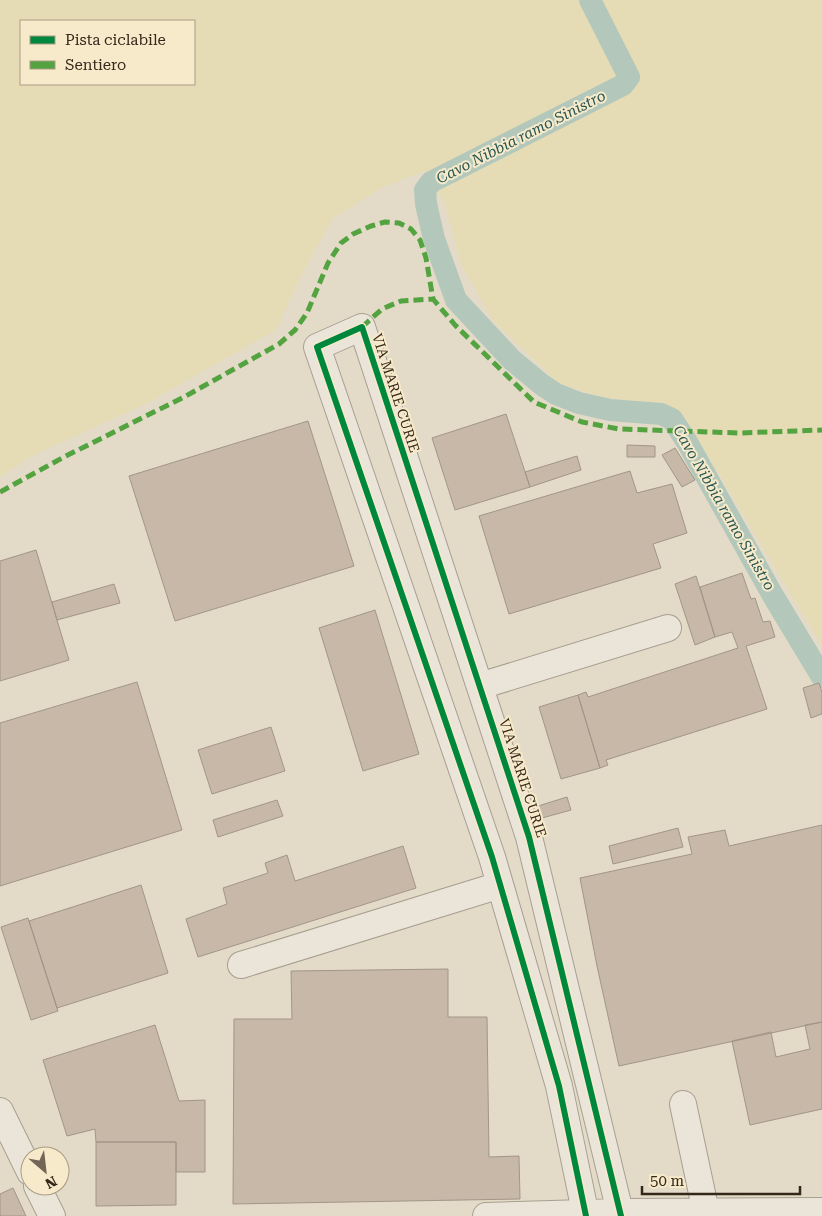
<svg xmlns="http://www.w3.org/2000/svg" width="822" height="1216" font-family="'Roboto Serif',serif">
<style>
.farmland{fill:#e5dcb5;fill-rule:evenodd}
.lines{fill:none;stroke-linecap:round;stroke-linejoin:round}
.canal{stroke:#b3c8bb;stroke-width:22}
.building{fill:#c7b8a8;stroke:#a29687}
.minor-casing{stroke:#a79f91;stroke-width:28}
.minor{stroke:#ebe5d9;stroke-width:26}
.quiet{stroke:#53a340;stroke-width:5;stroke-dasharray:10 5;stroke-linecap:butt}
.cycleway-casing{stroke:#f7eaca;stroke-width:9}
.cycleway{stroke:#00873e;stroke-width:6}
.labels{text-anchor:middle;stroke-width:4;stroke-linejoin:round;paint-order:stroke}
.street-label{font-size:14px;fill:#35271a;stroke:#f7eaca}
.water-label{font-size:15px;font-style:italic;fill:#285653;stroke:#f7eaca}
</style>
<rect width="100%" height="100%" fill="#e3dbc7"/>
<path class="farmland" d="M0,0H822V646L686,419L668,406L597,396L559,383L494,322L461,264L444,201L424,171L380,189L333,218L302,274L276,330L145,404L30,457L0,477ZM21,21H194V84H21Z"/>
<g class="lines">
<path class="canal" d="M590,0L629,77L623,85L431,182L425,190L426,204L434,239L456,300L512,360L541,384L556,394L579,403L610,410L661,414L672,419L687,442L772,594L822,677"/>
</g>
<path class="building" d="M506,414L530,487L455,510L432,438Z
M308,421L354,566L175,621L129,476Z
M627,445L655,446V457H627Z
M675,448L695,480L682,487L662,455Z
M577,456L581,470L530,487L525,472Z
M630,471L637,493L672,484L687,533L653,544L661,568L509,614L479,516Z
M36,550L69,660L0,681V561Z
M742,573L751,599L755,598L763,622L770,621L775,637L746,646L767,709L606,760L608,765L600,768L578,695L586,692L588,697L738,648L732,632L715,637L700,587Z
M696,576L715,637L695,645L675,584Z
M114,584L120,603L57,620L52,602Z
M375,610L419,754L363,771L319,628Z
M137,682L182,830L0,886V723Z
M819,683L822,692V714L811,718L803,688Z
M578,695L600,768L561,779L539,707Z
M271,727L285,771L212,794L198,750Z
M567,797L571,810L542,818L538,806Z
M277,800L283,816L218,837L213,820Z
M822,825V1022L619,1066L597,966L580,878L692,854L688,837L725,830L729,846Z
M678,828L683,847L613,864L609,846Z
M403,846L416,888L198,957L186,919L227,904L223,888L268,873L265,863L287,855L295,881Z
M141,885L168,973L57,1008L29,921Z
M28,918L58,1011L31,1020L1,927Z
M448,969V1017H487L489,1157L519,1156L520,1199L233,1204L234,1019H292L291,971Z
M822,1022V1109L750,1125L732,1041L771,1032L776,1057L810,1049L805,1025Z
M155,1025L179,1101L205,1100V1172H176V1142H96L95,1129L67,1136L43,1060Z
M96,1142H176V1205L96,1206Z
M13,1188L26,1216H0V1194Z"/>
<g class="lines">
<g class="minor-casing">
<path id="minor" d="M480,686L668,628
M241,965L500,885
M683,1104L706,1212
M0,1111L30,1172
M37,1186L52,1216
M486,1216L620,1212L822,1211
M586,1216L559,1086L492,857L317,347L362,327L529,837L621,1216"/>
</g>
<use href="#minor" class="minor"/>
<path class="quiet" d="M362,327L382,309L401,301L433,299
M0,492L64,457L184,397L279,344L295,330L307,313L328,263L341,243L353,234L371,226L385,222L399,223L411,229L420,240L426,258L433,299L455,325L534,402L582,422L619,429L739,433L822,430"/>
<g class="cycleway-casing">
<path id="cycleway" d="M586,1216L559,1086L492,857L317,347L362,327L529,837L621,1216"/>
</g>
<use href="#cycleway" class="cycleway"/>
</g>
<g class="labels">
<g class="street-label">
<text transform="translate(396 393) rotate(72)" y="5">VIA MARIE CURIE</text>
<text transform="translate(523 778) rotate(72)" y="5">VIA MARIE CURIE</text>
</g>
<g class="water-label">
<text transform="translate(521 137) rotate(-27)" y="5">Cavo Nibbia ramo Sinistro</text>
<text transform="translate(724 508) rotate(60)" y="5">Cavo Nibbia ramo Sinistro</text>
</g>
</g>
<rect x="20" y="20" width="175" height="65" fill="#f7eaca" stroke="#a99c84"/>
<rect x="30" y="36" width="25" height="8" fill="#00873e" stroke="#a99c84"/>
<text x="65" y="45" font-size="15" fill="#35271a">Pista ciclabile</text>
<rect x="30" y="61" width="25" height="8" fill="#53a340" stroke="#a99c84"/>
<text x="65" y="70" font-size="15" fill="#35271a">Sentiero</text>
<g transform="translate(45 1171) rotate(152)"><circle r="24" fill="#f7eaca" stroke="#a99c84"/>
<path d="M0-4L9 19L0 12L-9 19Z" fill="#726657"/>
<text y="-8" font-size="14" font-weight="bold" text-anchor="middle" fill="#35271a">N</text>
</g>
<path d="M642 1186v8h158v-8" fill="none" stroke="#35271a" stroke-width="2.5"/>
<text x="650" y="1186" font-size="15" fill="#35271a" stroke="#f7eaca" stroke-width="4" paint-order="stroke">50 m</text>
</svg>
